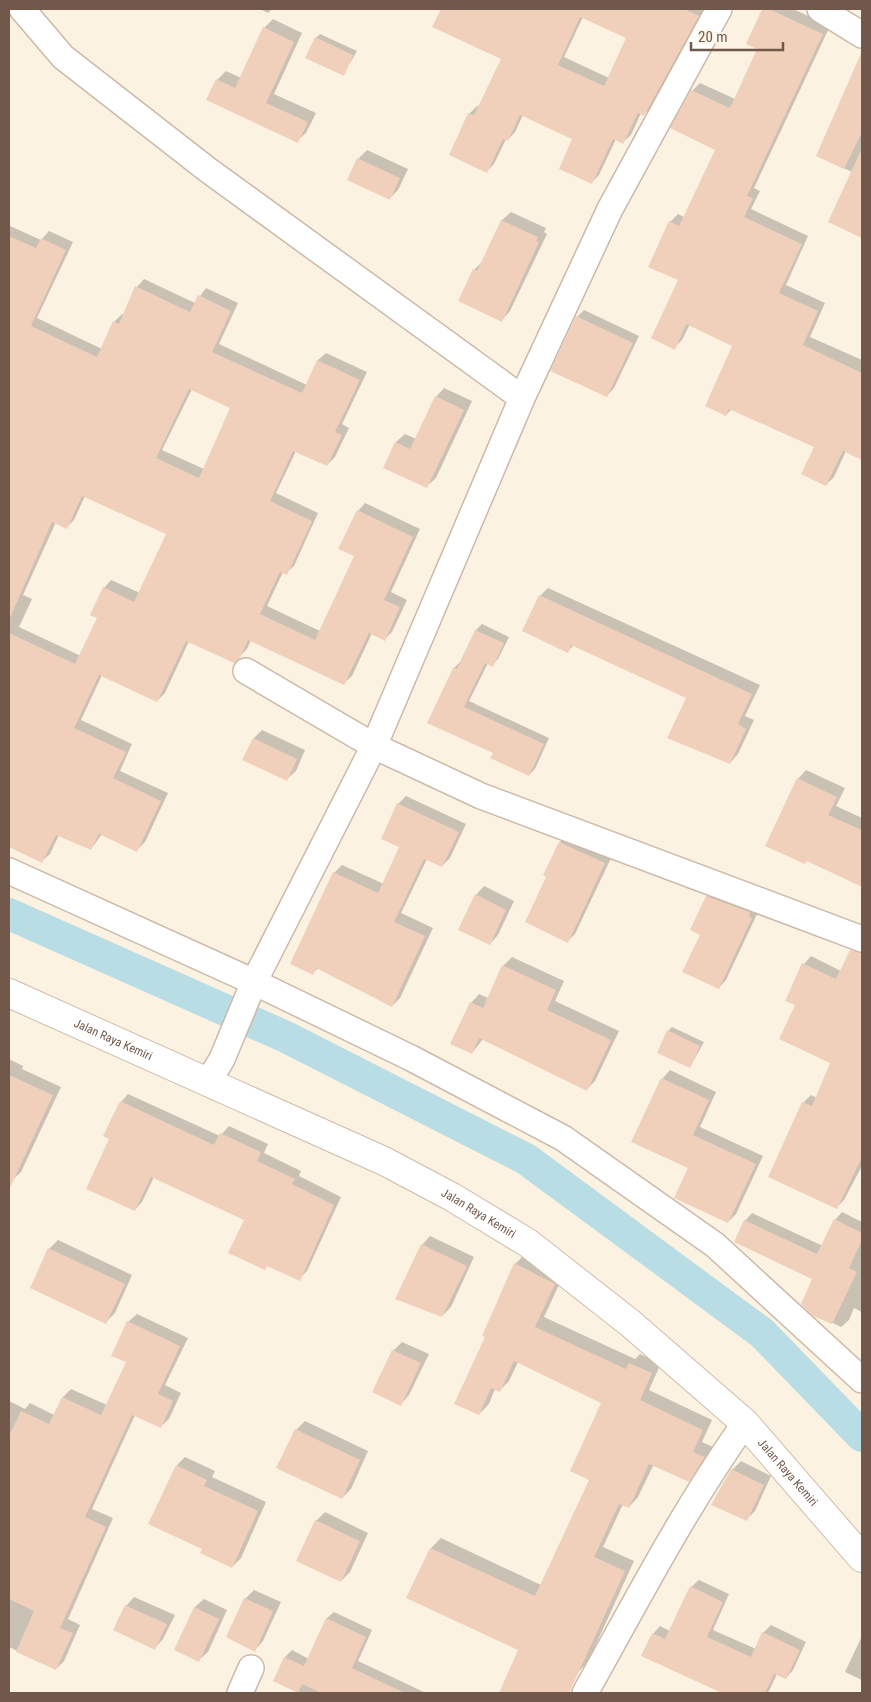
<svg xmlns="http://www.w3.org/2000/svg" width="871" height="1702" font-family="'Roboto Condensed',sans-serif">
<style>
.shadow{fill:#0003;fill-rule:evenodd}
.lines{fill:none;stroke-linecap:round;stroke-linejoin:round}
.canal{stroke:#b8dde4;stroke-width:32}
.building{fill:#f0d0bb;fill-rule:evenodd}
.minor-casing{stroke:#ccb9a9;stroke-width:28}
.secondary-casing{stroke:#d1bbaa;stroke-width:30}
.minor{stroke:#fff;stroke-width:25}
.secondary{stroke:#fff;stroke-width:28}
.labels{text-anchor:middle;stroke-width:4;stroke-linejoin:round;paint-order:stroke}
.street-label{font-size:12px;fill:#72584a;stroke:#fef6e8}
</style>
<rect width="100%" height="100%" fill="#fbf2e2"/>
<path class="shadow" d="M260,9H272L268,13Z
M442,9H707L652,107L644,114L641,113L631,135L623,142L616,139L599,175L591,183L573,138L523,115L515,132L508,140L506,139L494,164L487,171L450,154L470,113L477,106L480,107L503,59L434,26ZM583,17L628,38L609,78L564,57Z
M763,9H793L830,26L754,188L760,191L751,209L808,236L786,285L825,303L810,337L862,360V458L846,451L834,477L826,485L815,446L732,409L726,415L734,345L690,324L682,340L674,348L679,280L670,222L678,214L684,217L717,149L692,91L700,83L735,99L759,49L748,43Z
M273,19L302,33L274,94L316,113L306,133L297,141L217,80L226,71L241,78L264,28Z
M320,34L357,51L343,75L316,38Z
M862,60V234L860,236L852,172L818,156L858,64Z
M367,150L408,169L398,190L390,198L358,159Z
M511,212L546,228L544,232L547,234L510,311L502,320L474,270L482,262L502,220Z
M10,226L41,240L49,231L73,242L37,318L102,349L114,322L122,314L124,315L137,287L144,279L195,303L206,288L238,303L219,344L307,385L318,360L326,353L367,372L342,424L349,428L335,457L327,465L296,451L276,493L318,513L294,566L286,573L283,572L267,606L320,631L356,556L358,511L365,503L420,529L391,592L407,600L392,632L385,639L372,633L352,676L344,683L251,640L247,649L234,662L189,641L165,693L157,701L102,675L81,720L132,744L120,771L168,793L145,842L137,850L102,834L91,849L59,835L50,854L42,861L26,824L9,816ZM192,389L232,408L204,469L162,450ZM85,496L168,533L140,593L111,580L104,588L98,617L81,656L19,627L32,599L23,595L56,522L67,527L74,520Z
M584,310L639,336L614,388L607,396L577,317Z
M444,388L472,401L436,478L427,486L385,467L396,442L405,434L416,439L436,397Z
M548,588L760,685L745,716L754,720L738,754L730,763L688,698L574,645L568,651L540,596Z
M482,624L509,637L498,659L492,665L488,663L469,701L549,738L535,769L529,775L494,753L428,722L454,668L460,662L476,630Z
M262,730L305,750L296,771L287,779L254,738Z
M806,770L845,788L836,806L862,818V886L807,860L798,779Z
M406,796L466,824L450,858L442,866L427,859L401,913L433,928L400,998L392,1006L318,968L313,973L334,873L342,865L384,884L401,847L398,804Z
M567,835L612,856L575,934L568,941L560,842Z
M484,886L514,901L498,935L490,944L476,895Z
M714,889L759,910L726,980L719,988L701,934L707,897Z
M855,950L862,954V1166L844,1200L837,1207L803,1103L811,1095L817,1098L832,1062L797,1005L804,964L811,956L841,971L847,958Z
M512,957L564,981L555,1001L619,1031L595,1081L587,1089L483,1039L472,1053L471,1003L479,994L488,998L503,966Z
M672,1027L704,1042L690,1067L668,1031Z
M9,1059L23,1066L22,1069L61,1087L21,1172L12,1180L9,1179Z
M670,1070L716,1092L700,1127L763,1156L736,1214L728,1222L690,1167L662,1079Z
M128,1094L220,1136L229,1126L268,1144L264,1153L301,1171L299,1176L341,1197L307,1271L299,1279L245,1220L154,1177L142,1202L135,1210L110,1139L121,1102Z
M842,1212L862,1222V1312L854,1308L849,1320L841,1327L814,1314V1278L745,1221L752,1213L823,1246L835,1220Z
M430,1236L474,1257L451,1307L442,1316L422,1245Z
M58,1240L132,1275L115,1313L106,1322L49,1249Z
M525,1254L564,1274L544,1317L635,1359L640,1354L661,1363L649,1390L712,1420L702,1442L713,1447L698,1470L689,1480L654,1464L638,1497L629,1507L623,1504L603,1547L634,1561L588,1662L578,1672L572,1669L560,1693H500L520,1650L408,1597L431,1548L441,1538L541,1585L591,1479L603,1402L518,1362L509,1381L499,1391L495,1389L489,1404L479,1414L487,1336L515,1264Z
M137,1314L188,1338L165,1385L181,1393L169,1419L160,1427L135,1415L92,1509L113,1518L68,1619L80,1625L64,1661L56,1669L9,1647V1401L25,1409L30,1403L54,1415L63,1397L71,1389L107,1405L127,1362L128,1322Z
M402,1342L429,1354L409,1395L401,1404L393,1351Z
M305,1421L368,1451L351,1489L342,1498L296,1430Z
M185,1457L215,1471L212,1477L266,1502L241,1558L232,1567L204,1549L177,1465Z
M741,1461L771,1476L755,1511L746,1520L732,1470Z
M325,1512L368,1533L350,1572L341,1581L316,1521Z
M699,1580L729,1594L713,1630L756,1649L763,1633L771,1625L806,1642L793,1670L786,1678L777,1674L768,1693H725L643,1655L653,1634L660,1626L670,1631L691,1587Z
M254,1590L281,1602L263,1641L255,1650L227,1637L245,1599Z
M134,1597L175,1615L163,1639L155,1648L126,1606Z
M204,1599L227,1610L208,1652L199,1660L175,1649L195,1607Z
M334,1612L372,1630L358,1661L426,1693H301L274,1681L285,1657L292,1650L309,1659L327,1618Z
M862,1636V1680L845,1672Z"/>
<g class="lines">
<path class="canal" d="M9,914L286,1037L526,1159L762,1333L862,1436"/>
</g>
<path class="building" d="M441,9H684L699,16L644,116L638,113L623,144L613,139L592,184L559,169L572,139L520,115L508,141L503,139L487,173L449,155L468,113L474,115L501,59L432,27ZM580,17L626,38L604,86L558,65Z
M762,9H769L823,34L747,196L753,198L744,217L802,244L779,293L818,311L803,345L862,373V460L843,451L826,486L801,474L814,447L729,409L726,416L705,406L732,346L686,324L675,350L651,338L678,280L648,267L669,221L679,226L715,150L670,128L691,90L730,108L757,49L746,44Z
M263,27L294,42L266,103L308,122L298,143L206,100L216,79L235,88Z
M315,37L353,55L344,76L305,58Z
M862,51V132L844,169L816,156Z
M862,148V238L828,222Z
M357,158L400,178L390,200L347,180Z
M501,220L538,237L536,241L539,242L502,322L458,301L473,269L477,271Z
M9,236L36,248L41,238L66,250L31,326L97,357L113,321L119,324L135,286L190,312L198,295L231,311L212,352L302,393L317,360L360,380L335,432L342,435L327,466L293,451L270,501L312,521L287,575L280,572L260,614L315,640L354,556L338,549L357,510L413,537L384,600L400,607L385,641L369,633L344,685L248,640L240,658L234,663L186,641L157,702L99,675L74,728L126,752L113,778L161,801L137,852L99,834L91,850L56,835L42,863L9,847V633L75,664L97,618L90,615L103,587L134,602L166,534L82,496L67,529L52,522L9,620ZM189,389L230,408L199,478L156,458Z
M576,316L633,343L607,397L550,371Z
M435,396L464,410L427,488L383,468L395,442L410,449Z
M539,595L752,694L738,724L746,729L730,764L667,738L686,698L571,645L568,653L522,631Z
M475,630L504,643L493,667L485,663L464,707L544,744L529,776L490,758L493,753L427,723L453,668L457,669Z
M253,738L297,759L287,781L242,760Z
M797,778L837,797L828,815L862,830V887L807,861L805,864L765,846Z
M397,803L459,832L442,867L424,859L394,922L425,936L392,1007L316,968L313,975L290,964L333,872L378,893L399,847L381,839Z
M559,842L605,863L568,943L525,922L546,877L543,875Z
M475,894L506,910L490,945L458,930Z
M706,896L750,912L749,916L752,918L719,989L682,972L700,935L690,930Z
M850,950L862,953V1157L837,1209L768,1177L802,1102L812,1106L830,1063L779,1039L795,1005L785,1001L802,963L836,979Z
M502,965L556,990L547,1010L611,1040L587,1091L479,1038L472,1054L450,1044L470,1002L483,1008Z
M667,1030L700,1046L690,1068L657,1053Z
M9,1075L53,1095L9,1190Z
M661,1078L709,1100L693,1135L756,1164L728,1223L674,1198L688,1168L631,1142Z
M120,1101L214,1145L220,1133L261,1152L257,1161L295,1179L292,1184L334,1205L300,1281L267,1266L265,1270L228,1253L244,1220L151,1177L135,1211L86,1189L109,1139L103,1136Z
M834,1219L862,1233V1240L849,1268L857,1272L832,1324L813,1316L801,1304L812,1279L734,1242L744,1220L817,1254Z
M421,1244L467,1266L442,1317L395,1299Z
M48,1248L125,1284L106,1324L30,1288Z
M514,1263L555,1284L535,1327L626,1369L629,1363L652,1373L640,1400L703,1430L693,1452L705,1457L689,1482L649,1464L629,1508L619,1504L594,1557L625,1571L569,1693H499L518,1650L406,1598L430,1548L535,1596L589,1480L570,1471L601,1403L514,1361L500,1392L491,1388L479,1415L454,1404L485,1337L482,1336Z
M127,1321L180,1346L158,1394L173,1401L161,1428L132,1415L85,1517L106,1527L60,1628L73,1633L56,1670L16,1652L34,1611L9,1599V1436L21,1411L49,1424L62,1397L101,1415L126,1362L111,1356Z
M392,1350L421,1363L401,1406L372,1392Z
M295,1429L360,1460L342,1499L276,1468Z
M176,1465L207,1480L204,1486L258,1511L232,1568L200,1553L202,1549L148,1524Z
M731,1469L764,1485L747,1521L711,1505Z
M315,1520L360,1541L341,1582L296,1561Z
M690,1586L723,1602L707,1637L751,1657L762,1632L800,1650L786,1679L774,1674L765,1693H722L641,1656L652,1633L665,1639Z
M244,1598L273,1611L255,1652L226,1637Z
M125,1605L167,1624L155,1650L113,1630Z
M194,1607L219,1619L199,1662L174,1650Z
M326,1618L366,1637L352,1668L405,1693H321L302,1684L298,1693L273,1681L284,1657L304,1666Z"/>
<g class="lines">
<g class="minor-casing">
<path id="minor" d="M22,9L63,57L208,170L522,398
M820,9L862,35
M246,671L374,746L481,796L862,939
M9,871L254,982L411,1058L563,1138L715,1245L862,1380
M208,1082L222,1059L254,982L374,746L522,398L610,209L719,9
M240,1693L251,1668
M585,1693C636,1602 684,1509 745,1423"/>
</g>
<g class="secondary-casing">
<g id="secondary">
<path id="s1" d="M9,993L384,1161L452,1197L528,1243L630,1323L745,1423L862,1558"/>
</g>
</g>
<use href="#minor" class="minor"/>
<use href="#secondary" class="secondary"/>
</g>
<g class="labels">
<g class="street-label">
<text dy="4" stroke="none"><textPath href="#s1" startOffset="114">Jalan Raya Kemiri</textPath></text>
<text dy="4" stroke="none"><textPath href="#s1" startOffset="519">Jalan Raya Kemiri</textPath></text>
<text dy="4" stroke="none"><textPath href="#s1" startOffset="924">Jalan Raya Kemiri</textPath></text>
</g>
</g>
<rect width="871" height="1702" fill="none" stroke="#72584a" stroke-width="20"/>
<path d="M691 42v8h92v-8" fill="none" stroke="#72584a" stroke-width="2.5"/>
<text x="698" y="42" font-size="15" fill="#72584a" stroke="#fef6e8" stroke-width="4" paint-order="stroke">20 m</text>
</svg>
